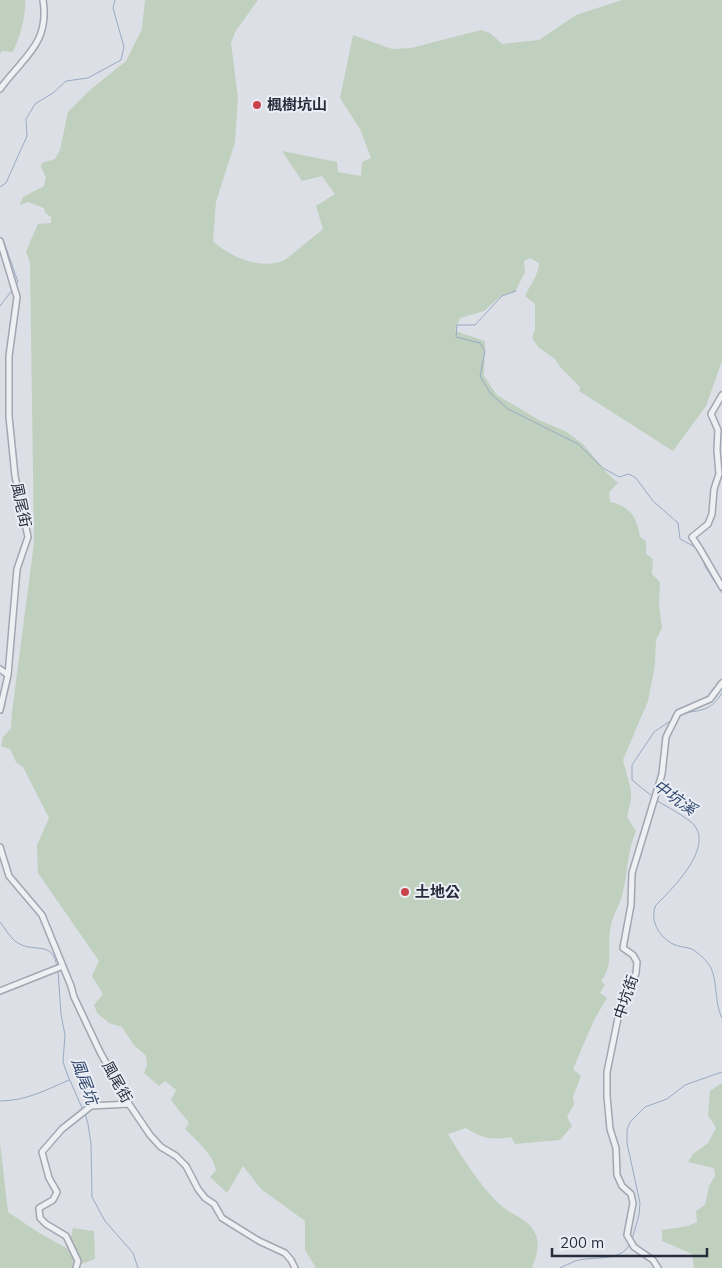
<svg xmlns="http://www.w3.org/2000/svg" width="722" height="1268" font-family="Mulish,'Noto Sans TC',sans-serif">
<style>
.green{fill:#c0d0be}
.lines{fill:none;stroke-linecap:round;stroke-linejoin:round}
.stream{stroke:#98a9c5;stroke-width:1}
.minor-casing{stroke:#a2a6b0;stroke-width:8}
.minor{stroke:#eff0f4;stroke-width:5}
.poi-dot{fill:#c9444a;stroke:#ebeef4;stroke-width:2}
.labels{text-anchor:middle;stroke-width:4;stroke-linejoin:round;paint-order:stroke}
.poi-label{font-size:15px;font-weight:bold;fill:#272c3c;stroke:#ebeef4;text-anchor:start}
.street-label{font-size:15px;fill:#272c3c;stroke:#ebeef4}
.water-label{font-size:16px;font-style:italic;fill:#32476e;stroke:#ebeef4}
</style>
<rect width="100%" height="100%" fill="#dcdfe6"/>
<path class="green" d="M0,0H25C26,18 20,36 13,52L2,51L0,54Z
M145,0H258L235,32L231,43L238,98L235,142L216,202L213,241C231,258 261,270 285,260L323,229L316,206L335,194L322,176L302,181L282,151L337,162L338,172L361,176L362,162L371,158L360,129L340,98L353,35L392,49L411,48L481,30L490,33L502,44L539,40L576,15L622,0H722V361L706,406L673,451L579,391L580,387L561,368L555,359L538,347L532,338L535,330V304L525,296C530,285 539,274 539,263L530,258L524,261L525,272L515,292L501,296L484,311L460,318L455,331L485,341L484,376L497,395L539,420L565,431L583,444L607,473L618,483L609,492L610,502C630,506 637,517 640,537L646,541V554L653,559L652,574L660,582L659,604L662,628L656,640L655,665L648,701L623,760L631,790V800L627,817L636,831C627,851 628,874 622,896C619,906 613,915 611,925C606,945 615,964 601,981L605,985L600,993L607,998L594,1020L573,1069L581,1076L573,1097L574,1104L567,1117L572,1126L560,1140L515,1144L511,1137C492,1140 483,1139 466,1128L448,1134C461,1156 484,1192 504,1208C515,1216 531,1221 536,1235C540,1247 536,1256 532,1268H316L305,1250V1221L261,1189L243,1166L227,1193L210,1177L216,1170C212,1153 197,1141 185,1129L189,1123L171,1100L176,1090L165,1081L159,1086L144,1073L147,1065L146,1056L133,1044L122,1027L109,1023L97,1013L94,1005L103,994L92,976L99,961L38,873L37,845L49,818L23,767L16,762L10,749L1,746L3,737L11,728L12,712L34,543L30,263L26,251L38,224L51,223V217L45,213L44,208L28,202L20,205L23,197L44,186L46,178L41,167L42,163L55,159L60,150L68,112L90,90L126,61L142,29Z
M722,1083V1268H694L692,1254L662,1241V1230L688,1226L697,1222L696,1211L705,1205L709,1186L715,1176L714,1168L688,1162L693,1154L708,1143L716,1128L708,1115L710,1091Z
M0,1142L8,1212L36,1231L68,1249L73,1228L94,1231L95,1259L70,1268H0Z"/>
<g class="lines">
<path class="stream" d="M0,187L6,183L27,136L26,119L35,104L53,93L66,81L88,78L121,60L124,47L113,8L115,0
M0,237L3,239L18,282L15,286
M516,291L502,296L475,325H457L456,337L480,343L485,351L480,376L491,394L508,409L578,444L603,468L619,477L629,474L636,478L653,501L678,523L680,539L695,547
M0,306L13,289
M699,552L706,568L722,593
M684,713C704,710 711,710 722,693
M653,797L632,780V765L654,732L672,720
M656,800C665,806 689,818 695,826C712,850 672,889 656,905C649,920 659,937 673,944C679,947 686,947 692,949C697,952 703,957 707,962C719,975 713,1001 722,1018
M0,922C5,928 9,936 15,941C32,955 53,938 57,967
M58,971L61,1014L65,1035L63,1062L68,1076L83,1110
M0,1101C26,1101 46,1090 69,1080
M85,1113L88,1124L91,1144L92,1197L105,1221L133,1253L138,1268
M632,1239L639,1215L640,1203L627,1143V1130L630,1122L645,1107L667,1099L685,1085L722,1072
M560,1268C565,1266 570,1263 575,1261C590,1256 622,1262 629,1245"/>
<g class="minor-casing">
<path id="minor" d="M0,89C23,57 50,44 43,0
M0,241L17,297L9,356V416L15,476L28,537L17,569L8,675L0,710
M722,395L711,414L718,430L717,450L719,474L714,489L712,514L708,524L692,537L700,549L722,587
M0,669L8,675
M0,847L9,876L42,915L71,986L74,997L100,1052L129,1104L150,1135L161,1147L176,1156L186,1166L198,1189L205,1198L214,1204L222,1218L259,1241L285,1253L291,1260L295,1268
M0,991L63,966
M76,1268L78,1261L66,1236L46,1224L40,1218L39,1208L53,1200L57,1192L49,1178L42,1152L62,1129L91,1106L129,1104
M658,1268L653,1260L634,1247L627,1235L633,1203L631,1194L622,1186L617,1175L616,1148L610,1129L607,1096V1072L618,1018L629,994L636,973L637,962L633,955L623,948L631,905L632,873L662,774L666,737L678,713L710,699L722,683"/>
</g>
<use href="#minor" class="minor"/>
</g>
<g class="poi-dot">
<circle cx="257" cy="105" r="5"/>
<circle cx="405" cy="892" r="5"/>
</g>
<g class="labels">
<g class="poi-label">
<text x="267" y="110">楓樹坑山</text>
<text x="415" y="897">土地公</text>
</g>
<g class="street-label">
<text transform="translate(21 505) rotate(78)" y="5">風尾街</text>
<text transform="translate(626 997) rotate(-71)" y="5">中坑街</text>
<text transform="translate(117 1082) rotate(61)" y="5">風尾街</text>
</g>
<g class="water-label">
<text transform="translate(675 797) rotate(36)" y="6">中坑溪</text>
<text transform="translate(85 1081) rotate(70)" y="6">風尾坑</text>
</g>
</g>
<path d="M552 1248v8h155v-8" fill="none" stroke="#272c3c" stroke-width="2.5"/>
<text x="560" y="1248" font-size="15" fill="#272c3c" stroke="#ebeef4" stroke-width="4" paint-order="stroke">200 m</text>
</svg>
